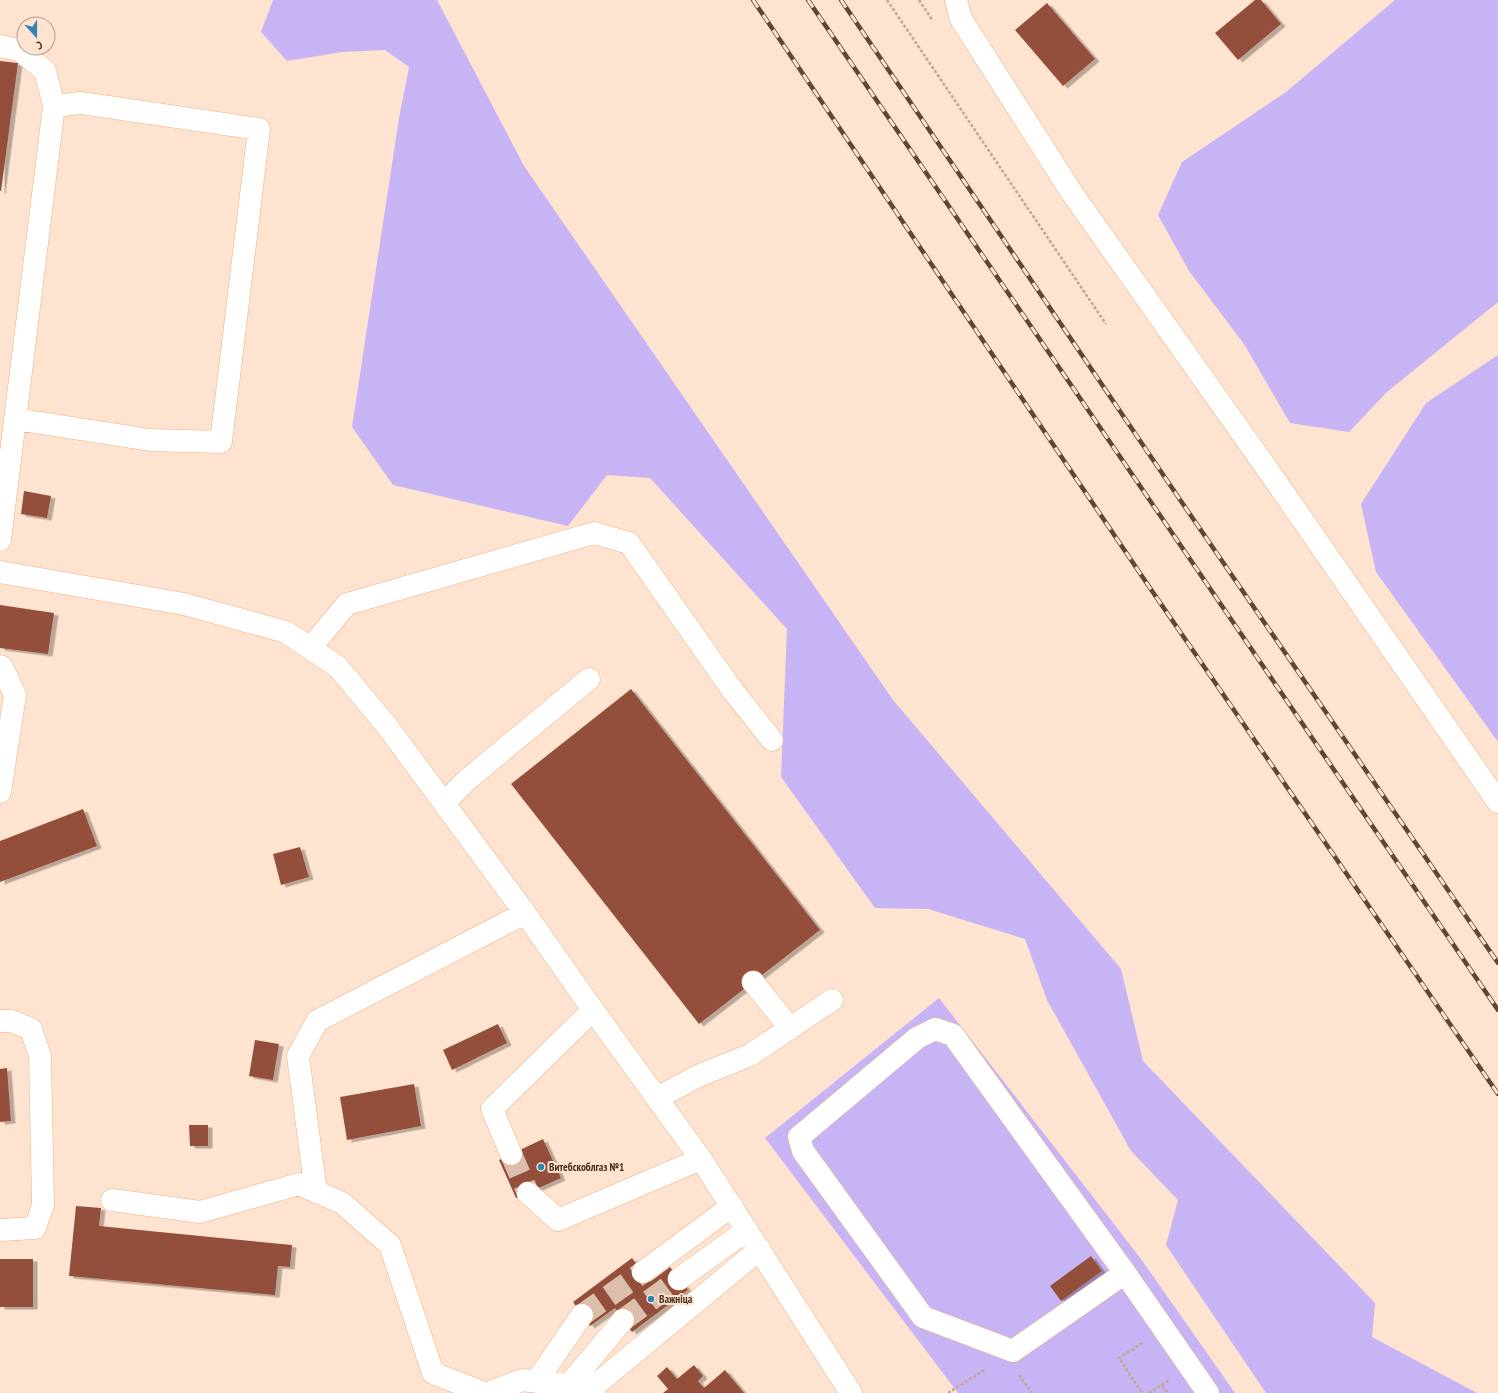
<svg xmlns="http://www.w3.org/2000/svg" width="1498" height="1393" font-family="'PT Sans Narrow',sans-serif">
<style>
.green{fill:#c7b4f5}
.building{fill:#93503b;filter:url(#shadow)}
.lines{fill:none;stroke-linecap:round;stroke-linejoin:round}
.minor-tunnel{stroke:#d9bfac;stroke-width:22;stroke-dasharray:22 11;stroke-linecap:butt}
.minor-casing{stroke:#eeb181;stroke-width:23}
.path{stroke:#c0a693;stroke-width:2.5;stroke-dasharray:3 2;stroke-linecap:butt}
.minor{stroke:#fff;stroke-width:22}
.rail-casing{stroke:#604734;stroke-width:4.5}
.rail{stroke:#fde3d0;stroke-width:3;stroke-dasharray:9;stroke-linecap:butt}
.poi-dot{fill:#3083b4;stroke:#fde3d0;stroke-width:1.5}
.labels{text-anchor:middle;stroke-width:4;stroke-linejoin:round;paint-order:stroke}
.poi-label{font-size:11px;font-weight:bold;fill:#49301d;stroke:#fde3d0;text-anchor:start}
</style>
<defs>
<filter id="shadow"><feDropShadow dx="4.5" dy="2.5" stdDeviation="0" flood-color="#0004"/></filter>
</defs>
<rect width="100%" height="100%" fill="#fde3d0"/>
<path class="green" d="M273,0H437L524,166L893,700L1121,969L1143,1061L1375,1303L1372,1337L1477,1393H1266L1166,1245L1178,1200L1131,1151L1047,1000L1025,939L928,909L875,908L781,777L787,629L650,478L607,475L568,526L393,485L352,427L399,118L409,67L385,50L342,52L287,61L261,32Z
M1395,0H1498V302L1387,392L1349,432L1290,423L1244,344L1189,271L1158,215L1182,162L1286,92Z
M1498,355V742L1376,572L1361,504L1426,403Z
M939,998L1141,1259L1235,1393H958L765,1138Z"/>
<path class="building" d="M1255,0H1261L1281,24L1238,60L1215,33Z
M1047,3L1095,59L1063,86L1015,30Z
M0,61L18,63L1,191H0Z
M24,491L51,496L47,518L21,514Z
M0,605L54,613L48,654L0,648Z
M631,689L820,930L699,1024L511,784Z
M83,809L97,846L0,882V841Z
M300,847L309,877L281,885L273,854Z
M498,1024L507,1043L452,1070L443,1050Z
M255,1040L279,1044L273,1080L249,1076Z
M7,1068L11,1121L0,1122V1069Z
M414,1084L421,1126L347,1140L340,1097Z
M189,1125H208V1146H190Z
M543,1139L561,1178L516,1198L499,1160Z
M76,1206L101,1208L99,1226L292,1245L290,1267L278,1266L275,1295L69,1276Z
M1091,1256L1102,1271L1061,1301L1050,1286Z
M632,1258L650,1282L670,1267L688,1290L632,1332L615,1308L590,1326L573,1302Z
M0,1259H33V1307H0Z
M694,1365L703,1376L698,1381L704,1388L725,1370L744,1393H663L668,1389L657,1376L667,1367L677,1379Z"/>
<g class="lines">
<path class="minor-tunnel" d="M511,1154L528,1193
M582,1315L643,1272
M623,1320L679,1279"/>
<g class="minor-casing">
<path id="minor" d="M956,0L961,19L1072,193L1277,483L1498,802
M0,46L20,50L45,71L54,106
M0,540L54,106L81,103L259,129L221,442L150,440L15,419
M0,572L184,604L286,632L338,667L387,726L525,913L593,1010L701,1159L851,1393
M310,648L347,604L594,533L629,543L733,691L772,740
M0,666L2,667L15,695L0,792
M444,803L467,780L589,679
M753,982L790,1028
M0,1021H11L31,1029L40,1056L43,1205L35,1228L0,1230
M657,1098L698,1076L750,1055L832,1000
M511,1154L492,1109L593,1010
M316,1192L298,1056L317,1021L525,913
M528,1193L558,1220L701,1159
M112,1200L200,1212L299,1184L342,1203L390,1245L433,1373L484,1393
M643,1272L732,1206
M1125,1273L1013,1351L923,1317L803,1151L799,1137L917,1038L935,1029L953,1035L1125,1273L1208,1393
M679,1279L747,1230
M536,1382L582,1315
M568,1386L623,1320
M488,1393L522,1380L592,1388
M594,1393L592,1388L760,1249"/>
</g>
<path class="path" d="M887,0L1106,324
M919,0L933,21
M1142,1343L1119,1358L1142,1393
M1019,1375L1032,1393
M1162,1386L1168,1393
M948,1393L986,1369
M1149,1393L1169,1380"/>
<use href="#minor" class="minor"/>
<g class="rail-casing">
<path id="rail" d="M753,0L1150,588L1498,1094
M808,0L1498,1010
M841,0L1185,507L1498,963"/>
</g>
<use href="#rail" class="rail"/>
</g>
<g class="poi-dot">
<circle cx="541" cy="1167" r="4"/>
<circle cx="651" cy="1299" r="4"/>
</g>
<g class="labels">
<g class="poi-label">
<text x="549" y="1171">Витебскоблгаз №1</text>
<text x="659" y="1303">Важніца</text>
</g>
</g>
<g transform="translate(36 36) rotate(159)"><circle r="19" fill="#fde3d0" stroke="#b59b88"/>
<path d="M0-3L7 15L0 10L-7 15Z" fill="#3083b4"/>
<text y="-6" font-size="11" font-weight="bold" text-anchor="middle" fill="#49301d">С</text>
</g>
</svg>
